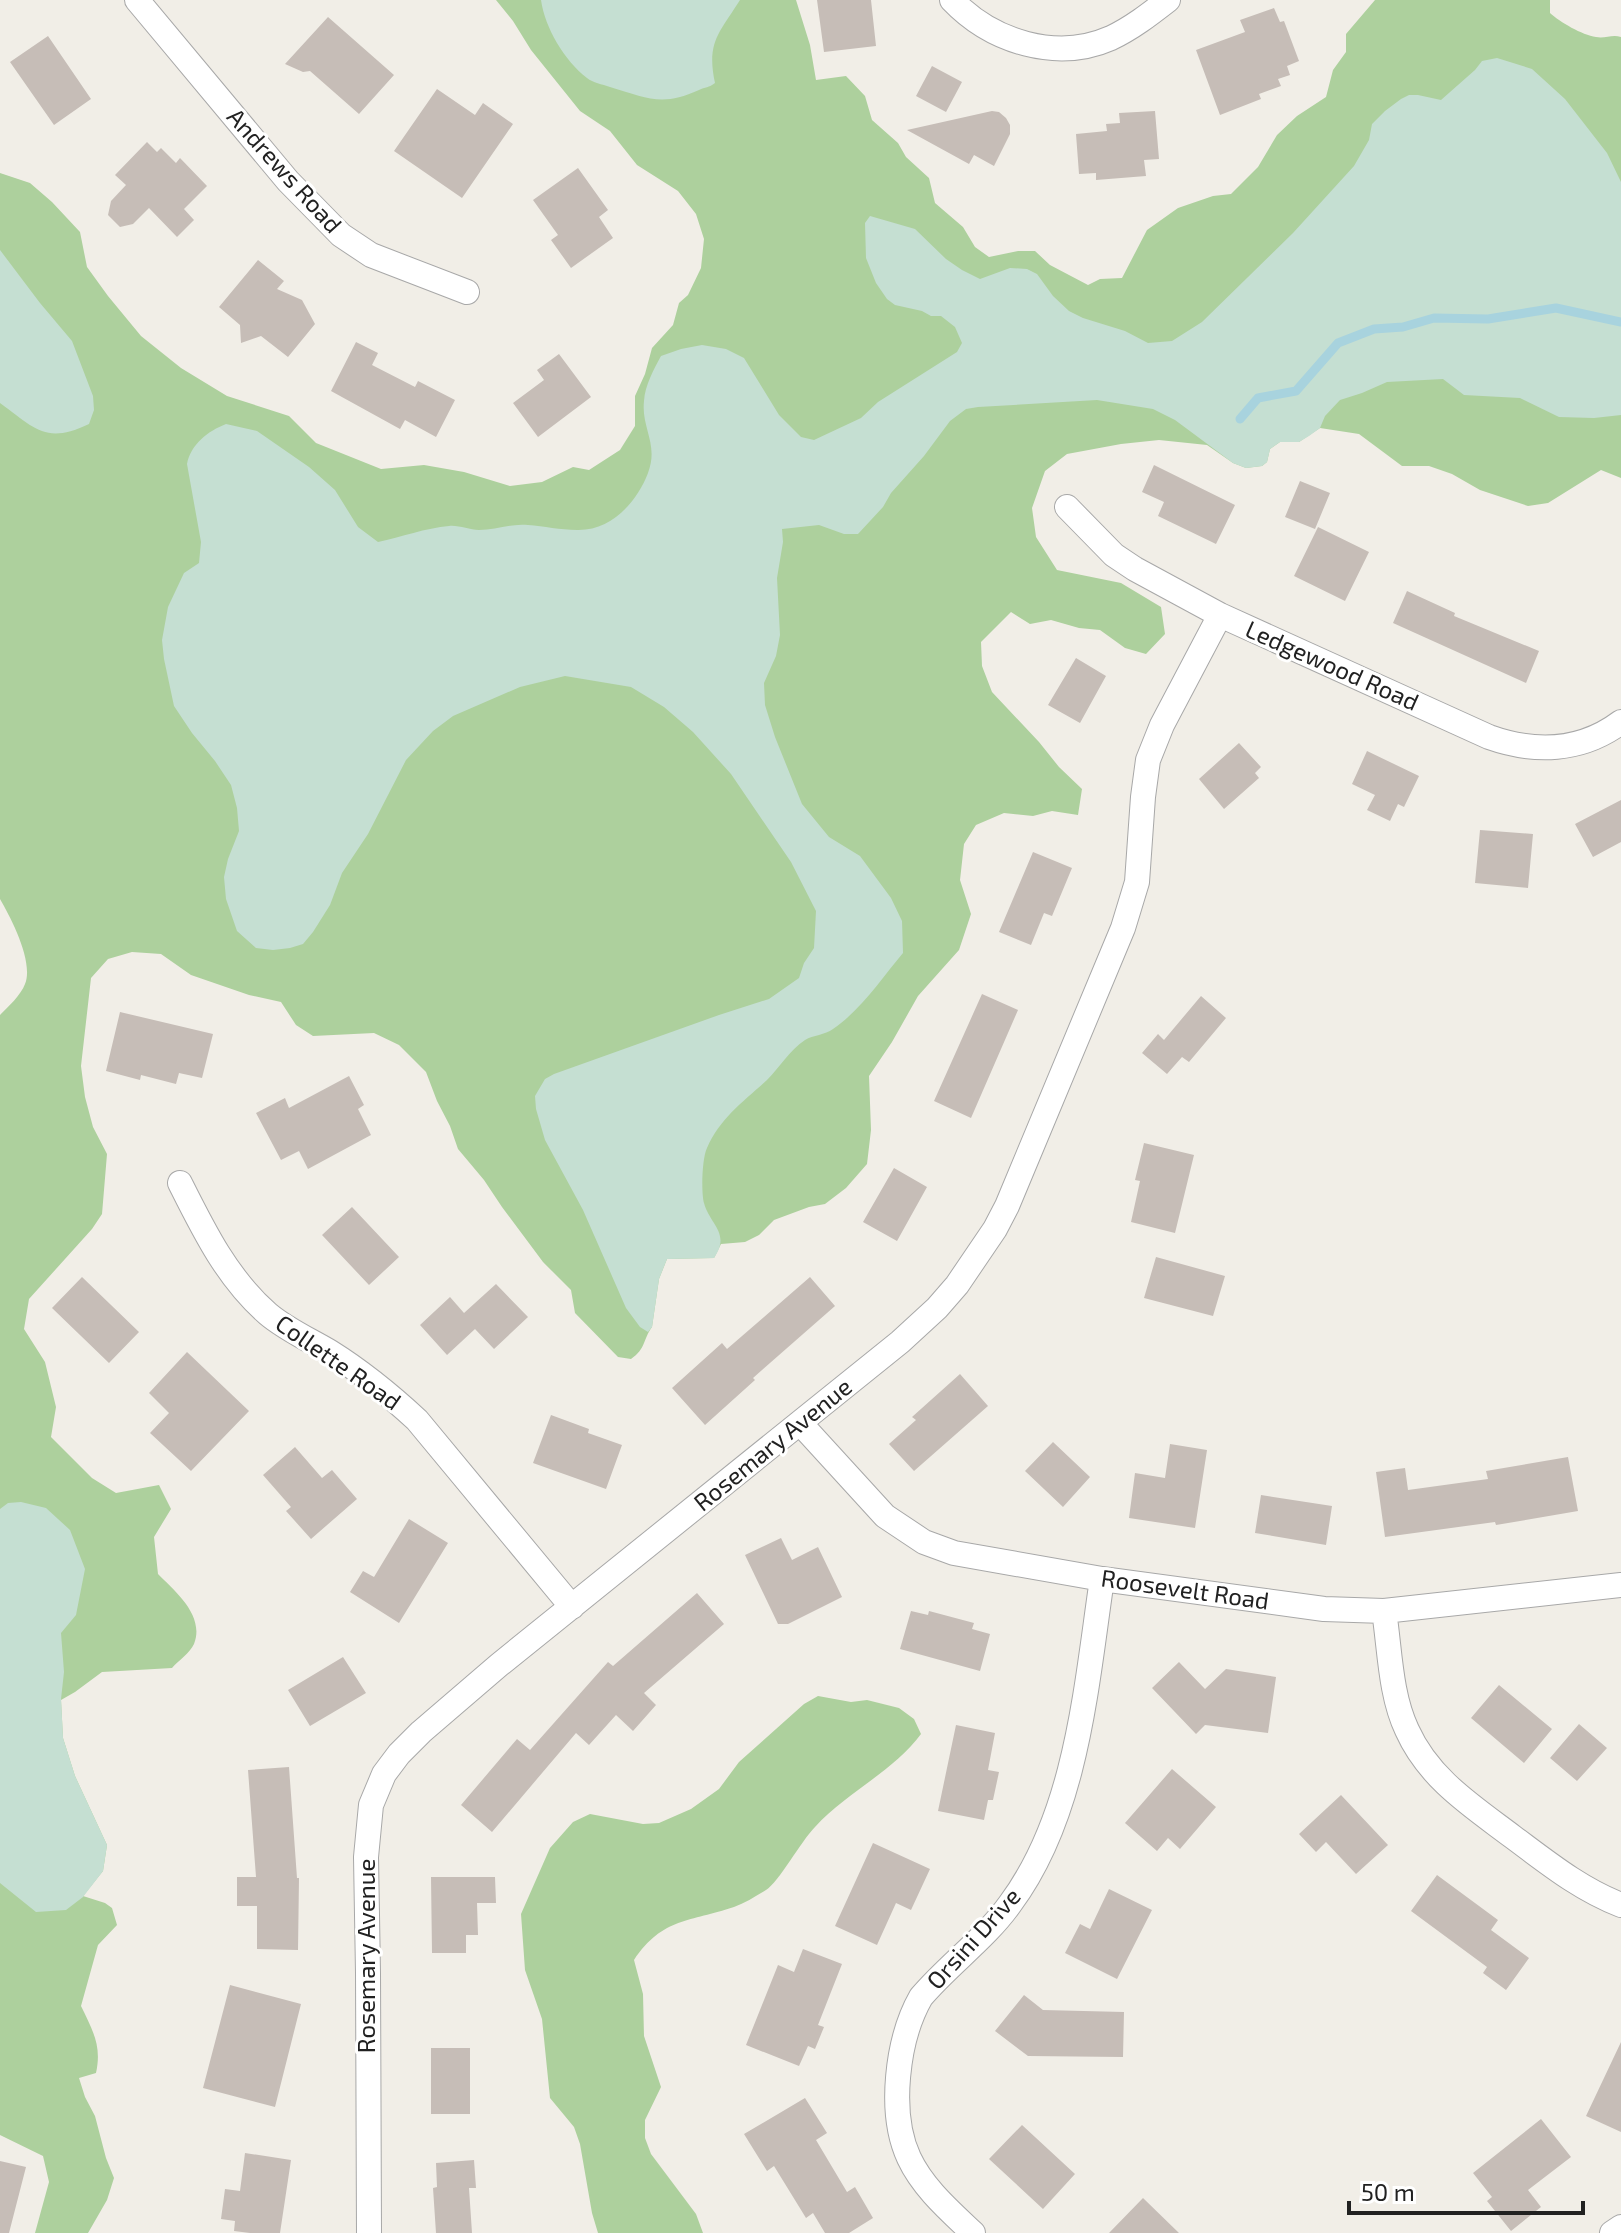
<svg xmlns="http://www.w3.org/2000/svg" width="1621" height="2233" font-family="'Exo 2',sans-serif">
<style>
.forest{fill:#add09d}
.wetland{fill:#c5dfd2}
.lines{fill:none;stroke-linecap:round;stroke-linejoin:round}
.stream{stroke:#a8d3de;stroke-width:9}
.building{fill:#c6bdb7}
.minor-casing{stroke:#a8a8a8;stroke-width:26}
.minor{stroke:#fff;stroke-width:24}
.labels{text-anchor:middle;stroke-width:6;stroke-linejoin:round;paint-order:stroke}
.street-label{font-size:24px;fill:#212121;stroke:#fff}
</style>
<rect width="100%" height="100%" fill="#f1eee7"/>
<path class="forest" d="M496,0H796L810,45L816,80L846,76L865,96L872,120L898,143L906,157L929,178L935,203L963,227L975,247L989,257L1018,251H1035L1050,265L1088,285L1100,279L1122,278L1147,230L1178,208L1213,196L1231,194L1258,167L1277,135L1297,116L1326,97L1333,70L1346,52V34L1375,0H1550V13C1560,22 1582,35 1596,37C1605,39 1612,34 1621,37V478L1601,470L1548,503L1528,506L1480,490L1452,474L1429,466H1402L1359,434L1320,428L1299,442H1280L1270,449L1267,462L1262,466L1246,468L1233,463L1207,445L1159,440L1121,444L1067,454L1045,471L1032,508L1036,537L1057,570L1121,583L1161,607L1165,634L1146,654L1125,648L1100,630L1079,628L1051,620L1030,624L1011,612L981,642L982,666L992,692L1039,742L1059,767L1082,789L1078,815L1052,811L1033,816L1004,813L976,825L964,844L960,880L971,914L959,950L918,996L892,1042L869,1076L871,1130L867,1164L846,1188L825,1204L809,1207L774,1220L759,1235L745,1242L721,1244L714,1258L667,1259L659,1279L652,1327C643,1339 646,1349 631,1359L618,1357L575,1313L571,1290L543,1262L502,1207L484,1180L458,1149L450,1126L437,1101L426,1072L399,1045L374,1033L313,1036L296,1025L281,1002L249,995L191,975L161,954L132,952L108,959L91,978L81,1066L85,1097L93,1127L107,1154L102,1214L92,1229L29,1299L24,1329L45,1362L56,1407L51,1437L92,1478L116,1493L159,1485L171,1509L154,1537L158,1574C176,1592 205,1616 194,1644C190,1653 178,1661 172,1668L102,1672L75,1692L61,1700L63,1738L75,1776L107,1845L103,1871L83,1896L105,1903L112,1908L117,1925L98,1945L81,2006C93,2031 102,2046 96,2073L79,2078L85,2097L95,2116L106,2158L114,2178L107,2200L88,2233H35L49,2182L43,2156L0,2135V1015C8,1007 21,995 25,984C34,962 11,918 0,899V173L30,183L52,202L80,232L87,267L108,296L141,336L181,368L227,396L289,416L316,443L381,469L424,465L464,472L510,486L542,482L573,467L589,470L620,450L635,426V396L645,374L652,348L673,325L679,303L688,295L701,268L704,239L696,214L678,191L637,165L610,131L580,111L531,50L513,21Z
M818,1696L851,1702L867,1700L899,1708L914,1719L921,1734C894,1771 847,1792 815,1827C801,1841 779,1882 766,1890C756,1896 745,1903 734,1907C690,1922 663,1917 634,1960L643,1994L644,2036L661,2087L645,2120V2138L651,2154L696,2214L703,2233H598L592,2213L580,2144L574,2127L550,2098L542,2019L525,1970L521,1914L550,1848L573,1822L590,1814L643,1824L659,1823L691,1809L719,1789L739,1762L804,1704Z"/>
<path class="wetland" d="M541,0H740C720,32 706,42 715,83C709,88 705,87 699,90C662,107 647,98 610,87C602,84 593,83 587,78C564,60 545,28 541,0Z
M1497,58L1532,69L1565,99L1607,153L1621,182V415L1594,418L1559,417L1520,398L1464,395L1443,379L1387,382L1362,393L1340,400L1325,416L1320,428L1309,436L1299,442H1280L1270,449L1267,462L1262,466L1246,468L1233,463L1175,420L1153,409L1097,400L978,407L966,409L950,421L924,456L891,493L883,507L858,534H844L819,525L782,529L783,542L777,578L780,635L776,656L764,683L765,705L775,737L802,804L829,837L860,856L891,898L902,921L903,953C881,979 862,1009 833,1029C825,1035 813,1035 805,1040C789,1051 780,1067 767,1080C744,1101 720,1118 707,1148C702,1158 701,1192 704,1203C710,1225 731,1233 714,1258L667,1259L659,1279L652,1327L648,1332L640,1327L626,1308L583,1210L545,1140L536,1109L535,1096L545,1079L554,1074L719,1015L769,999L799,978L804,963L814,948L816,911L791,862L731,774L693,732L664,707L631,687L565,676L520,687L453,716L433,731L406,760L368,834L342,873L330,905L313,932L303,944L290,948L273,950L256,948L237,931L226,899L224,877L228,859L239,831L237,808L231,785L215,761L192,733L174,706L164,659L162,640L168,607L184,573L199,563L201,542L187,464C191,444 208,431 226,424L257,431L309,467L335,490L358,527L378,542C401,537 426,528 449,526C459,525 469,530 479,530C496,530 512,523 528,525C544,526 560,530 577,530C611,531 637,502 648,473C659,444 641,428 644,401C645,385 654,369 661,356L681,349L702,345L726,349L744,358L779,415L801,437L814,440L861,418L878,402L957,352L962,343L955,327L941,316H931L922,311L895,305L887,299L876,283L866,258L865,223L870,216L915,229L946,259L962,270L980,279L1010,268L1027,269L1037,274L1053,296L1069,311L1083,318L1125,331L1148,343L1172,341L1202,322L1293,233L1354,166L1369,140L1372,124L1385,111L1401,99L1409,95H1418L1441,100L1475,70L1482,61Z
M0,250L40,303L72,341L93,396L94,410L89,424C45,445 35,428 0,403Z
M21,1502L46,1508L70,1530L85,1569L76,1615L61,1633L64,1672L61,1699L63,1738L75,1776L107,1845L103,1871L83,1897L66,1910L36,1912L0,1883V1509L8,1503Z"/>
<g class="lines">
<path class="stream" d="M1240,419L1258,398L1296,391L1338,343L1374,329L1403,327L1434,318L1488,319L1556,308L1621,322"/>
</g>
<path class="building" d="M817,0H871L876,46L824,52Z
M1274,8L1280,22L1284,21L1299,61L1287,66L1290,75L1278,79L1281,86L1259,94L1261,99L1220,115L1196,50L1245,32L1240,20Z
M328,17L394,75L359,114L310,71L303,72L285,64Z
M48,36L91,99L54,125L10,62Z
M932,66L962,82L946,112L916,96Z
M437,89L475,115L483,103L513,124L462,198L394,151Z
M992,111L999,112L1006,118L1010,125V134L994,166L974,155L969,164L907,130Z
M1155,111L1159,159L1144,160L1146,176L1096,180V173L1079,174L1076,134L1107,131L1106,124L1120,123L1119,113Z
M147,142L157,152L161,148L176,163L180,158L207,186L184,209L194,220L177,237L149,208L133,224L120,227L108,215L111,201L126,185L115,175Z
M578,168L608,210L599,217L613,238L571,268L551,240L558,235L533,200Z
M258,260L284,281L277,289L302,300L315,324L288,357L261,336L241,343L240,325L219,307Z
M356,342L378,353L372,365L415,387L418,381L455,400L436,437L405,420L400,429L331,391Z
M559,354L591,397L538,437L513,403L544,380L537,370Z
M1154,465L1235,505L1216,544L1158,516L1164,502L1142,492Z
M1300,481L1330,493L1315,529L1285,517Z
M1318,527L1369,552L1345,601L1294,576Z
M1407,591L1455,613L1454,616L1539,651L1526,683L1393,623Z
M1076,658L1106,676L1080,723L1048,705Z
M1239,743L1261,767L1255,773L1259,778L1224,809L1199,779Z
M1367,751L1419,776L1404,807L1398,804L1390,821L1367,810L1375,795L1352,784Z
M1621,800V842L1593,857L1575,824Z
M1480,830L1533,834L1528,888L1475,883Z
M1033,852L1072,868L1052,916L1044,913L1031,945L999,932Z
M982,994L1018,1010L971,1118L934,1101Z
M1201,996L1226,1018L1189,1062L1182,1057L1167,1074L1142,1053L1158,1034L1164,1040Z
M120,1012L213,1034L202,1078L179,1073L176,1084L141,1075L140,1080L106,1071Z
M349,1076L364,1105L358,1109L371,1135L308,1169L299,1151L281,1160L256,1113L285,1098L289,1108Z
M1144,1143L1194,1155L1175,1233L1131,1222L1140,1181L1135,1180Z
M894,1168L927,1187L897,1241L863,1222Z
M352,1207L399,1257L369,1285L322,1235Z
M1156,1257L1225,1276L1213,1316L1144,1298Z
M82,1277L139,1332L109,1363L52,1308Z
M810,1277L835,1306L753,1378L755,1380L705,1425L672,1388L722,1343L727,1349Z
M496,1284L528,1317L494,1349L475,1329L447,1355L420,1325L450,1297L464,1313Z
M187,1352L249,1411L191,1471L150,1433L169,1413L149,1393Z
M960,1374L988,1406L914,1471L889,1444L916,1420L912,1417Z
M551,1415L589,1429L588,1433L622,1445L606,1489L533,1463Z
M1053,1442L1090,1477L1063,1507L1025,1471Z
M1170,1444L1207,1450L1195,1528L1129,1518L1135,1473L1165,1478Z
M295,1447L322,1478L332,1470L357,1499L311,1539L286,1511L291,1507L263,1475Z
M1568,1457L1578,1511L1496,1525L1495,1522L1385,1537L1376,1472L1405,1468L1408,1490L1488,1479L1486,1471Z
M1261,1495L1332,1506L1326,1545L1255,1533Z
M409,1519L448,1543L399,1623L350,1592L363,1571L374,1577Z
M781,1538L792,1560L818,1547L842,1597L788,1624H778L745,1555Z
M697,1593L724,1624L644,1693L656,1705L633,1731L616,1715L589,1745L576,1733L492,1832L461,1805L517,1739L530,1750L608,1662L613,1666Z
M911,1611L928,1615L929,1611L974,1623L972,1629L990,1634L980,1671L900,1649Z
M343,1657L366,1693L310,1726L288,1690Z
M1179,1662L1205,1689L1226,1669L1276,1677L1268,1733L1205,1725L1196,1734L1152,1688Z
M1499,1685L1552,1729L1524,1763L1471,1718Z
M1579,1724L1607,1748L1577,1781L1550,1758Z
M956,1725L995,1733L988,1770L999,1772L993,1800H988L984,1820L938,1811Z
M289,1767L297,1878H299L298,1950L257,1949V1906H237V1877H256L248,1770Z
M1172,1769L1216,1807L1180,1849L1168,1838L1157,1851L1125,1823Z
M1341,1795L1388,1845L1356,1874L1326,1842L1316,1852L1299,1834Z
M873,1843L930,1869L911,1910L896,1903L877,1945L835,1926Z
M1437,1875L1498,1920L1491,1930L1529,1958L1506,1990L1483,1973L1487,1967L1411,1911Z
M431,1877H495L496,1903H477L478,1935H466V1953H432Z
M1109,1889L1152,1910L1117,1979L1065,1953L1080,1924L1090,1929Z
M803,1949L842,1964L818,2025L824,2027L815,2049L808,2046L799,2066L746,2045L778,1965L794,1972Z
M230,1985L301,2004L275,2107L203,2088Z
M1024,1995L1043,2010L1124,2012L1123,2057L1028,2056L995,2031Z
M1621,2042V2132L1586,2116Z
M431,2048H470V2114H431Z
M805,2098L827,2133L816,2140L847,2192L855,2187L873,2218L849,2233H825L813,2213L806,2218L774,2166L767,2171L744,2134Z
M1541,2119L1571,2157L1528,2190L1541,2207L1511,2231L1487,2201L1492,2197L1473,2173Z
M1022,2125L1075,2174L1043,2209L989,2159Z
M245,2153L291,2160L280,2233H250L234,2231L235,2221L221,2219L225,2189L240,2191Z
M474,2160L476,2188H469L472,2233H436L433,2188L437,2187L436,2163Z
M0,2161L26,2167L9,2233H0Z
M1143,2198L1179,2233H1109Z"/>
<g class="lines">
<g class="minor-casing">
<path id="minor" d="M137,0L288,181L341,235L371,255L467,292
M952,0C992,42 1057,62 1111,38C1132,28 1150,14 1168,0
M1067,507L1114,555L1135,569L1220,615L1489,737C1534,753 1581,752 1621,722
M180,1183C204,1231 227,1278 268,1314C287,1330 310,1340 330,1352C362,1372 390,1395 417,1420L572,1607
M800,1423L885,1516L924,1542L954,1553L1102,1579L1324,1609L1384,1611L1621,1585
M1384,1611C1390,1650 1390,1694 1407,1730C1429,1779 1472,1806 1513,1837C1548,1863 1580,1889 1621,1905
M369,2233L368,1973L366,1857L371,1805L384,1774L399,1754L421,1732L499,1665L900,1342L937,1308L957,1285L995,1229L1007,1206L1123,928L1137,882L1143,797L1148,760L1162,725L1220,615
M973,2233C950,2211 923,2188 909,2158C888,2113 897,2039 921,1997C949,1964 985,1939 1010,1904C1077,1814 1086,1687 1102,1579
M1612,2233L1621,2227"/>
</g>
<use href="#minor" class="minor"/>
</g>
<g class="labels">
<g class="street-label">
<text transform="translate(284 171) rotate(48)" y="8">Andrews Road</text>
<text transform="translate(1332 666) rotate(24)" y="8">Ledgewood Road</text>
<text transform="translate(338 1363) rotate(35)" y="8">Collette Road</text>
<text transform="translate(773 1445) rotate(-39)" y="8">Rosemary Avenue</text>
<text transform="translate(1185 1590) rotate(8)" y="8">Roosevelt Road</text>
<text transform="translate(974 1939) rotate(-48)" y="8">Orsini Drive</text>
<text transform="translate(367 1956) rotate(-90)" y="8">Rosemary Avenue</text>
</g>
</g>
<path d="M1349 2201v12h234v-12" fill="none" stroke="#212121" stroke-width="4"/>
<text x="1361" y="2201" font-size="24" fill="#212121" stroke="#ffffff" stroke-width="6" paint-order="stroke">50 m</text>
</svg>
